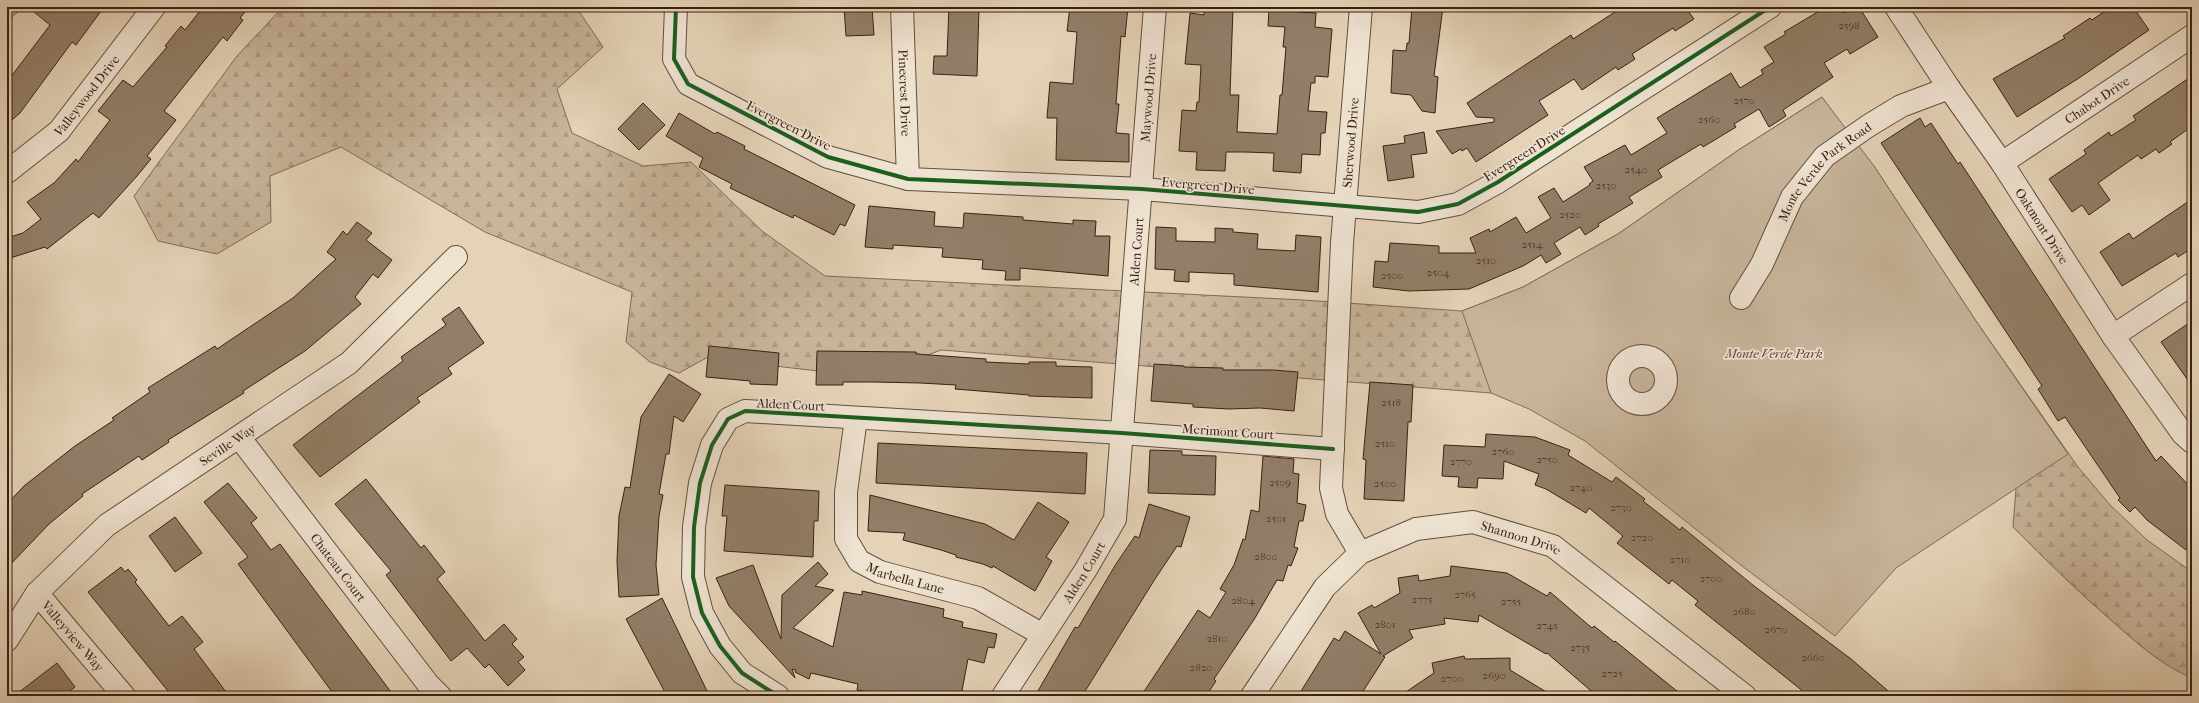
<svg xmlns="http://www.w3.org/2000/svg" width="2199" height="703" font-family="'IM FELL French Canon',serif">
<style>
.forest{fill:url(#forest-firs);stroke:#806b58}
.park{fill:#c8b59c;stroke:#806b58}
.building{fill:#927e69;stroke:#382113}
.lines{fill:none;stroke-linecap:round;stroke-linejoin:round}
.minor-casing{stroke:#634e3c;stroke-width:24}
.minor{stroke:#eee2d1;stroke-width:22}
.cycleway-casing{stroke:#eee2d1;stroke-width:6}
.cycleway{stroke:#1b5e20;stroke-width:4}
.labels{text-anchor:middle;stroke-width:3.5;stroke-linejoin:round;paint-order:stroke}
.number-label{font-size:11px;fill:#4e3828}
.street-label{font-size:13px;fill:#382113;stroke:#eee2d1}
.park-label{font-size:13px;font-style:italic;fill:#5c4635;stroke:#eee2d1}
</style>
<defs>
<pattern id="forest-firs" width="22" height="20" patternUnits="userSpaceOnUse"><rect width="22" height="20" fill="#c8b59c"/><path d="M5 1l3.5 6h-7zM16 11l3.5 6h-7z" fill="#ad9b86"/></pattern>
</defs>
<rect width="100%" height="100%" fill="#e5d3b8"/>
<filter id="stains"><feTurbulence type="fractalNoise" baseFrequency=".005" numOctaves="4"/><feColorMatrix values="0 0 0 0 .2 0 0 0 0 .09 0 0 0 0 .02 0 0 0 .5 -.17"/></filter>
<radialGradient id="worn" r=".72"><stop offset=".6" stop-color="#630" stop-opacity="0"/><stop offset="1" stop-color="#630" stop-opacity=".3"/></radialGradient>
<path class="forest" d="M7,7H24L7,21Z
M283,7H483L490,9L496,7H576L603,47L557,89L572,133L643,166L691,162L762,231L825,276L1303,300L1462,311L1523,287L1618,234L1740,149L1822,97L1644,341L1491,393L941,350L870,377L766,365L726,347L679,373L650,362L626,342L632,292L485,232L341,147L270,176L271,222L217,254L158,241L134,196L237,56Z
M1874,166L1976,321L2078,467L2110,505L2147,540L2192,572V678C2161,665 2138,644 2113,622C2078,592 2046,560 2013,527L2016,489Z"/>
<path class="park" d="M1822,97L1874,166L1976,321L2068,454L1896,568L1835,636L1742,566L1585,441L1529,409L1491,393L1462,311L1523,287L1618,234L1740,149Z"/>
<path class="building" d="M28,7H104L76,45L72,42L20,113L7,124V82L50,25Z
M203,7H249L240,18L243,20L227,41L223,37L164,111L176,120L147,156L151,159L137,176L99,218L93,213L47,249L45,247L7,259V238L23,233L41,219L27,202L54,183L76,159L78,162L110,120L98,111L123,80L133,87L167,47L165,46L181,26L185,30Z
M844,7H872L874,35L846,36Z
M949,7H979L977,76L933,74L934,56H947Z
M1070,7H1128L1125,37L1121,36L1116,104H1119L1116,133L1129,134V162L1056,160L1057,118H1047L1050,82L1073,84L1077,32L1067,31Z
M1204,7H1233L1230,95H1239L1237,132L1277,134L1280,95H1282L1286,47H1283L1285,27L1268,26L1269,10L1316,13L1315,27L1332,29L1328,77L1315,76V83H1311L1308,111L1327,112L1325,133H1321L1320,155L1302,154L1301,173L1273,171L1274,153L1244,152H1226L1225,171L1196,170L1197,152L1179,151L1182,110L1196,111L1197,102H1199L1201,65L1185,64L1190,13L1204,15Z
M1412,7H1443L1434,76L1438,77L1435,113L1422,111L1411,95L1391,93L1393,50L1406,51L1407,43H1409Z
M1612,7H1685L1694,19L1675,31L1673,28L1632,54L1635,59L1618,70L1616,67L1582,90L1574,79L1539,101L1548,115L1476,162L1467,148L1462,151L1461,149L1452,154L1436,131L1494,122V118L1476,117L1467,103L1571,35L1573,39L1615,12Z
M1826,7H1839L1843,13L1853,7H1859L1878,37L1850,54L1847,49L1824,63L1833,77L1783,110L1786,116L1769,127L1759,109L1734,124L1736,127L1703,147L1701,144L1658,170L1662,177L1629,197L1633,203L1598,224L1599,226L1585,235L1580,227L1554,243L1561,254L1546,263L1541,255L1523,266L1469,289L1409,291L1373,287L1375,261L1388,262L1390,243L1439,246V253H1476L1470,238L1489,229L1490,232L1516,217L1526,233L1551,218L1538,197L1554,188L1563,202L1590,185L1589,184L1593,181L1584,167L1625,145L1631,155L1667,133L1657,118L1731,73L1740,88L1763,74L1761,70L1774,62L1764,47L1786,34L1784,32Z
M2111,7H2133L2149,30L2079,78L2017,117L1993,79L2065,38L2063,36L2090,18L2092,20Z
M2192,76V126L2170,142L2172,144L2159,153L2156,149L2141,159L2138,155L2098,183L2110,200L2089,215L2082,205L2072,212L2049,179L2086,154L2084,150L2109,132L2111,136L2136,120L2133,116Z
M643,103L665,125L639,150L618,129Z
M679,113L715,134L717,132L745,146L744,149L855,205L845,226L840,224L834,235L794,215L793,218L730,188L732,184L699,167L703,158L666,136Z
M1920,118L1925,127L1931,123L1958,164L1960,162L2156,461L2161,456L2192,489V542L2186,550L2147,520L2135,507L2130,512L2118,500L2120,498L2065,417L2058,421L2038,389L2042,386L1881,143Z
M1424,132L1427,153L1411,155L1414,177L1388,181L1383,146L1405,143L1404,136Z
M2192,199V248L2178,257L2176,253L2122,286L2100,252L2129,233L2133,239Z
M869,206L935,212L934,226L963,228L964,213L1023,217V220L1073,224V220L1096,221L1095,236H1110L1108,276L1020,268V280H1005L1006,271L982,269L983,260L942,257L943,248L893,245V249L865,247Z
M357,222L372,233L366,240L392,260L378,278L373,274L355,297L361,304L305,351L243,391L244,393L168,440L169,442L142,460L139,456L82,494L83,496L49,524L7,568V504L24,486L75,446L114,420L112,418L150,392L148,388L215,346L217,349L293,298L336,259L327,252L343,231L347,235Z
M1156,227L1176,228V241L1215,242V228L1233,229V232L1258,234L1257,249L1295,251L1296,235L1321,237L1318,292L1234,285V274L1189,272V282L1174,281L1175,270L1155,269Z
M459,307L484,343L448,368L452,374L417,398L420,402L320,477L293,445L403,361L401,357L446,325L442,319Z
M2192,321V386L2161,342Z
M709,346L779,353L777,385L750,384V381L706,377Z
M817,351L916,352V354L986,359V362L1029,364V362H1056V366L1092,367V398L1029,396V395L955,389L956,385L920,383L874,382H843V385H816Z
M1154,364L1184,366V367L1223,368V370H1273L1298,372L1294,411L1260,408L1229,409L1193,407V404L1151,401Z
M669,374L701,394L683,422L674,416L669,454H666L659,494L663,495L659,516L656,565L659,595L619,597L617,561L619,516L625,487L630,488L641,417Z
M1370,382L1413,385L1411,422H1408L1404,501L1364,499L1366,460L1363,459Z
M1486,434L1535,437L1570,450L1568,455L1612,482L1616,477L1645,499L1643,501L1680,530L1682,527L1754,586L1851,659L1894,696H1809L1695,605L1698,601L1672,580L1669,584L1617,543L1623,536L1589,508L1586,513L1546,489L1535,485L1539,474L1504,461L1503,479L1478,478L1477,488L1458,487L1459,477L1442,476L1444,445L1485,447Z
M878,443L1087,453L1085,494L876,483Z
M1150,450L1182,451V455L1216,456L1215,495L1148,493Z
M1263,456L1294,459L1293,473L1299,474L1297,503L1306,505L1303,521H1299L1294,547L1298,548L1291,566L1288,565L1283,581L1277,580L1255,618L1214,679L1216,681L1206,696H1141L1198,610L1210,618L1226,592L1220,589L1234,565L1243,539L1245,540L1251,510L1259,512Z
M366,479L421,548L424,545L445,572L437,579L485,641L504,624L517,639L512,644L524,657L518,662L525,670L508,686L489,664L485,668L467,648L451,661L386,575L391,571L335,504Z
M228,483L257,518L251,523L271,550L280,544L394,696H335L238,564L248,557L204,502Z
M725,485L819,491L818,521H814L813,557L724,551L727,516H722Z
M870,495L985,524L1014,540L1038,502L1069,522L1046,557L1052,561L1035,591L993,566L992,568L983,564L956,557V555L941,550L903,540L905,533L868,531Z
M1149,504L1190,517L1181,547L1177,546L1155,579L1082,696H1035L1075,627L1078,628L1116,564L1135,536L1139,538Z
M175,517L202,553L175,572L149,536Z
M818,562L828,574L815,586L834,590L793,628L833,647L844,592L862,595V591L944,609L943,617L963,622L962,627L997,634L994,648L988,647L984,663L968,659L961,696H889L857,690L858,684L811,673L809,679L795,672L796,670L792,669L795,678L729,606L716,578L753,565L781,639L782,595Z
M1451,566L1507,573L1547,596L1550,592L1592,628L1594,626L1614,642L1615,641L1683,696H1597L1547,653L1546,654L1479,615L1478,622L1444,618L1445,624L1409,630L1413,638L1383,656L1385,657L1360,696H1298L1334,638L1339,641L1345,631L1381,654L1358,613L1372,605L1374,608L1400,593L1398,578L1418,575L1419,581L1450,576Z
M121,567L125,572L128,569L137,580L135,582L169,626L182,616L203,642L194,649L229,696H172L88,592Z
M662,598L707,691L697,696H667L626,619Z
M1464,656L1465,659L1510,658V670L1553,696H1400L1434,673L1432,663Z
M57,663L75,687L64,696H14Z"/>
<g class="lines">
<g class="minor-casing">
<g id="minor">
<path d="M676,7L674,59L688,84L828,157L908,179L1142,189L1418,212L1458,204L1498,182L1770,7"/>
<path id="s1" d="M902,7L908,179"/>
<path id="s2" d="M1896,7L1949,88L2002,163L2113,336L2183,434L2192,442"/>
<path id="s3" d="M2002,163L2192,36"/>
<path id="s4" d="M7,172L59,131L154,7"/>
<path id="s5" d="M1741,298L1762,264L1792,197L1825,156L1868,126L1901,106L1949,88"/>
<path d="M2113,336L2192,284"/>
<circle cx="1642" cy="380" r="24"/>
<path id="s6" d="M856,418L846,492V539L859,561L880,572L978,598L1043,635"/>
<path id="s7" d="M239,437L428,684L440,696"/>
<path id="s8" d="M1360,553L1337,514L1331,488L1342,243L1361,7"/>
<path id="s9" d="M37,593L124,696"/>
<path id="s10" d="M7,640L37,593L107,525L349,363L456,257"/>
<path d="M778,696L742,673L720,646L702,613L693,577L694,527L700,483L712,445L728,419L745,411L1122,433L1333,449"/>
<path id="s11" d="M1003,696L1085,571L1115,519L1155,7"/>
<path id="s12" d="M1252,696L1325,587L1360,553L1416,529L1473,522L1553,546L1745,696"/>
</g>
</g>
<use href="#minor" class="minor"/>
<g class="cycleway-casing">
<path id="cycleway" d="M676,7L674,59L688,84L828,157L908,179L1142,189L1418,212L1458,204L1498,182L1770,7
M778,696L742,673L720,646L702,613L693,577L694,527L700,483L712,445L728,419L745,411L1122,433L1333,449"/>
</g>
<use href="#cycleway" class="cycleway"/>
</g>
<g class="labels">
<g class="number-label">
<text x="1849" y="29">2598</text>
<text x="1744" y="104">2570</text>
<text x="1709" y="123">2560</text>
<text x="1636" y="173">2540</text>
<text x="1606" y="189">2530</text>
<text x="1570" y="218">2520</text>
<text x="1532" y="248">2514</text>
<text x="1486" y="264">2510</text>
<text x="1438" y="276">2504</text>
<text x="1392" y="279">2500</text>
<text x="1391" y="406">2518</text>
<text x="1385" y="447">2510</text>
<text x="1503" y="455">2760</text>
<text x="1547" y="463">2750</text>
<text x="1461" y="465">2770</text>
<text x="1280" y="486">2509</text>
<text x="1385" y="487">2500</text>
<text x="1581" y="491">2740</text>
<text x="1621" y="511">2730</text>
<text x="1276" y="522">2501</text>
<text x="1642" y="541">2720</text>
<text x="1266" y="560">2800</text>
<text x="1680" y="563">2710</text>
<text x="1711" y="582">2700</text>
<text x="1465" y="598">2765</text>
<text x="1422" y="603">2775</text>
<text x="1243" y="604">2804</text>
<text x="1511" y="605">2755</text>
<text x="1744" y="615">2680</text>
<text x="1385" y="628">2801</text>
<text x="1547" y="629">2745</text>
<text x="1776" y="633">2670</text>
<text x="1217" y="642">2810</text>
<text x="1580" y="651">2735</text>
<text x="1813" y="661">2660</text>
<text x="1201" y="671">2820</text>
<text x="1612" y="677">2725</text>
<text x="1494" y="679">2690</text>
<text x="1452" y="682">2700</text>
</g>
<g class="street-label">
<text dy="5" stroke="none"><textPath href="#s1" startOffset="86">Pinecrest Drive</textPath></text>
<text dy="5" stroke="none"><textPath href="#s4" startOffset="111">Valleywood Drive</textPath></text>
<text dy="5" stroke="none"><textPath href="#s11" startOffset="632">Maywood Drive</textPath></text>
<text dy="5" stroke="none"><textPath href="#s3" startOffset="114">Chabot Drive</textPath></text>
<text transform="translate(789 125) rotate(27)" y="5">Evergreen Drive</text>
<text dy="5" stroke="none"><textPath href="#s8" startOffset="418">Sherwood Drive</textPath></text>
<text transform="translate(1524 153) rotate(-32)" y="5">Evergreen Drive</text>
<text dy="5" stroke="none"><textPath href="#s5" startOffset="154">Monte Verde Park Road</textPath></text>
<text transform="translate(1208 185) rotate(5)" y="5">Evergreen Drive</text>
<text dy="5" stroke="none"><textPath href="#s2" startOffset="263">Oakmont Drive</textPath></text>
<text dy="5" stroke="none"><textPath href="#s11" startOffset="478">Alden Court</textPath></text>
<text transform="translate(791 404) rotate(3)" y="5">Alden Court</text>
<text transform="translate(1228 431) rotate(4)" y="5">Merimont Court</text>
<text dy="5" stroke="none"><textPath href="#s10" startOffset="298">Seville Way</textPath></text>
<text dy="5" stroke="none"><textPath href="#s12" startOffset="349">Shannon Drive</textPath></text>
<text dy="5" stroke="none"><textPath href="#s7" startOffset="164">Chateau Court</textPath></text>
<text dy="5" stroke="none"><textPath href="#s11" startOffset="148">Alden Court</textPath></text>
<text dy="5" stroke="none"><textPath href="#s6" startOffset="197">Marbella Lane</textPath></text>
<text dy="5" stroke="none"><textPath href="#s9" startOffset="56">Valleyview Way</textPath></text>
</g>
<g class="park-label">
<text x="1774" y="358">Monte Verde Park</text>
</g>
</g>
<rect width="2199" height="703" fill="none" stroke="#e5d3b8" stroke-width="24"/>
<rect x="8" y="8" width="2183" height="687" fill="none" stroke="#382113" stroke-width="2"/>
<rect x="12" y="12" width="2175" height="679" fill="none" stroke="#382113"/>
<rect width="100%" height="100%" filter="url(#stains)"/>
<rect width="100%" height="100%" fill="url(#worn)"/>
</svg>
